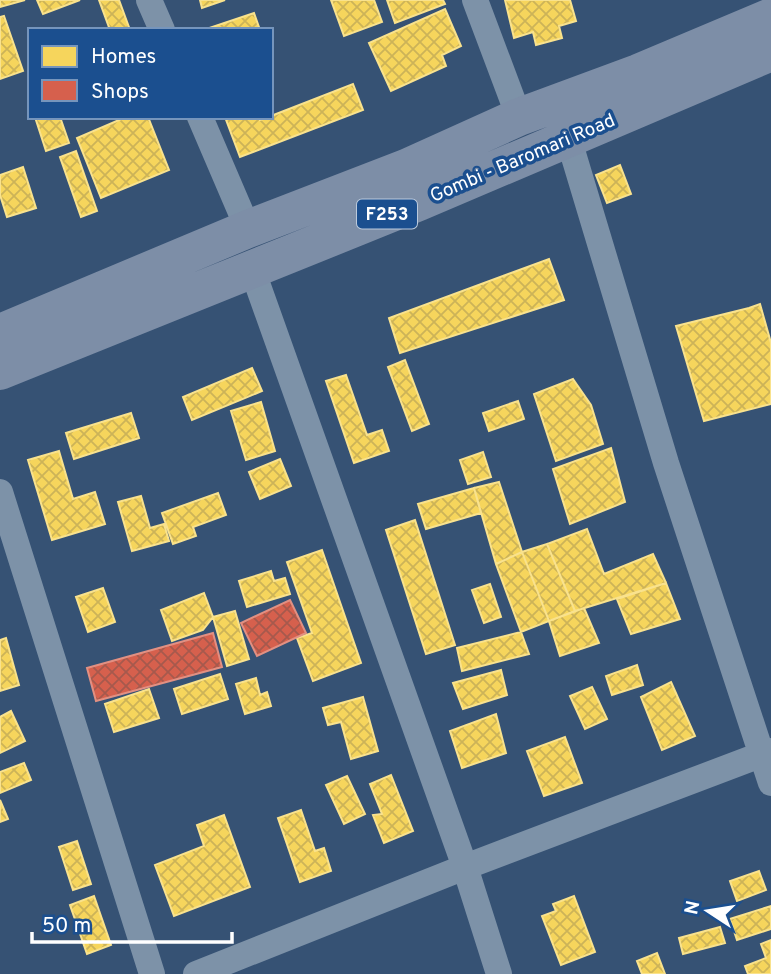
<svg xmlns="http://www.w3.org/2000/svg" width="771" height="974" font-family="Overpass,sans-serif">
<style>
.homes{fill:url(#homes-cross-hatch);stroke:#f9e28d;stroke-width:2}
.shops{fill:url(#shops-cross-hatch);stroke:#e29082;stroke-width:2}
.lines{fill:none;stroke-linecap:round;stroke-linejoin:round}
.street{stroke:#7d92a8;stroke-width:26}
.primary{stroke:#7d8ea7;stroke-width:38}
.labels{text-anchor:middle;stroke-width:7;stroke-linejoin:round;paint-order:stroke}
.shield{fill:#1b4f8f;stroke:#bbcadd;stroke-width:2}
.shield-label{font-size:18px;font-weight:bold;fill:#fff}
.street-label{font-size:19px;fill:#fff;stroke:#1b4f8f}
</style>
<defs>
<pattern id="homes-cross-hatch" width="8" height="8" patternUnits="userSpaceOnUse" patternTransform="scale(1.75)"><rect width="8" height="8" fill="#f6d55c"/><path d="M0 0l8 8M0 8l8-8" fill="none" stroke="#ccb358"/></pattern>
<pattern id="shops-cross-hatch" width="8" height="8" patternUnits="userSpaceOnUse" patternTransform="scale(1.75)"><rect width="8" height="8" fill="#d6604d"/><path d="M0 0l8 8M0 8l8-8" fill="none" stroke="#a6594d"/></pattern>
</defs>
<rect width="100%" height="100%" fill="#365274"/>
<path class="homes" d="M0,0H25L0,7Z
M37,0H80L43,14Z
M99,0H119L130,30H110Z
M200,0H225L202,8Z
M331,0H374L382,22L344,36Z
M387,0H443L445,4L395,23Z
M505,0H570L576,21L559,26L562,38L536,45L533,32L514,38Z
M445,9L461,46L442,55L446,66L391,91L369,43Z
M254,13L260,30H210L209,28Z
M4,16L23,71L0,79V17Z
M353,84L363,110L240,157L225,117H260V120L271,117V116Z
M35,117H60L69,143L46,151Z
M126,117H148L169,170L101,198L77,138Z
M76,151L97,211L81,217L60,157Z
M620,165L631,194L607,203L596,175Z
M23,167L36,208L7,217L0,195V175Z
M549,259L564,300L400,353L389,318Z
M760,304L771,343V404L704,421L676,326L749,308Z
M405,360L429,424L412,431L388,367Z
M252,368L262,391L192,420L183,397Z
M346,375L367,435L382,430L389,451L354,463L326,381Z
M573,379L591,405L603,444L556,461L534,394Z
M518,401L524,419L489,431L483,413Z
M261,402L275,451L246,460L231,411Z
M131,413L139,438L74,459L66,433Z
M611,448L625,502L570,524L553,469Z
M59,451L73,499L95,492L105,524L52,540L28,460Z
M483,452L491,477L468,484L460,460Z
M280,459L291,486L260,499L249,472Z
M499,482L522,552L496,564L474,488Z
M474,488L481,513L426,529L418,504Z
M218,493L226,515L193,527L196,536L173,544L162,513Z
M141,496L150,528L164,524L169,541L132,551L118,502Z
M415,520L455,645L426,654L386,530Z
M587,529L604,574L653,554L666,583L575,611L547,544Z
M547,544L575,611L549,621L522,552Z
M322,550L361,663L313,681L297,638L312,633L287,562Z
M522,552L549,621L521,632L496,564Z
M271,571L274,581L285,578L290,594L247,607L239,581Z
M666,583L680,619L631,634L617,599Z
M490,584L501,617L484,623L472,590Z
M103,588L115,622L88,632L76,597Z
M204,593L213,617L203,630L172,641L161,610Z
M584,608L599,643L560,656L549,621Z
M235,611L249,659L227,666L213,617Z
M521,632L529,654L462,671L457,648Z
M6,638L19,685L0,691V640Z
M637,665L643,685L612,695L606,676Z
M501,670L507,695L463,709L453,683Z
M220,674L228,699L182,714L174,689Z
M256,678L260,695L267,692L271,706L245,714L236,684Z
M671,682L695,736L662,750L641,697Z
M592,687L607,719L585,729L570,696Z
M149,689L159,718L114,732L105,704Z
M363,697L378,751L351,759L341,722L328,725L323,708Z
M11,711L25,741L0,753V717Z
M496,714L506,753L462,768L450,731Z
M565,737L582,783L544,796L527,751Z
M24,763L31,780L0,793V772Z
M391,775L413,831L384,843L373,815L382,814L370,784Z
M347,776L365,814L344,824L326,785Z
M0,800L8,819L0,822Z
M301,810L315,851L324,848L331,871L300,882L278,818Z
M224,815L250,887L174,916L155,865L204,846L197,825Z
M77,841L91,884L73,890L59,847Z
M759,871L766,890L737,901L730,881Z
M94,896L111,945L87,954L70,905Z
M574,896L595,952L561,965L542,916L556,911L553,904Z
M771,906V929L737,940L730,919Z
M720,927L725,943L683,954L679,938Z
M771,940V974H748L745,966L766,958L761,944Z
M657,953L665,974H642L637,961Z"/>
<path class="shops" d="M290,600L306,633L257,656L241,623Z
M213,633L222,667L96,701L87,668Z"/>
<g class="lines">
<path class="street" d="M149,0L162,30
M475,0L519,117
M200,117L248,229
M568,137L666,463L771,783
M252,269L465,867L499,974
M0,492L152,974
M196,974L465,867L771,751"/>
<path class="primary" d="M0,333L248,229L406,168L519,117L638,73L771,17
M0,371L419,202L771,52"/>
</g>
<g class="labels">
<rect class="shield" x="357" y="199.5" width="60" height="29" rx="5"/>
<g class="shield-label">
<text x="387" y="220">F253</text>
</g>
<g class="street-label">
<text transform="translate(522 157) rotate(-23)" y="7">Gombi - Baromari Road</text>
</g>
</g>
<rect x="28" y="28" width="245" height="91" fill="#1b4f8f" stroke="#7695bc" stroke-width="2"/>
<rect x="42" y="46" width="35" height="21" fill="#f6d55c" stroke="#7695bc" stroke-width="2"/>
<text x="91" y="63" font-size="21" fill="#ffffff">Homes</text>
<rect x="42" y="80" width="35" height="21" fill="#d6604d" stroke="#7695bc" stroke-width="2"/>
<text x="91" y="98" font-size="21" fill="#ffffff">Shops</text>
<g transform="translate(708 911) rotate(282)" stroke="#1b4f8f" stroke-width="5" paint-order="stroke">
<path d="M0-5L12 26L0 18L-12 26Z" fill="#ffffff"/>
<text y="-10" font-size="19" font-weight="bold" text-anchor="middle" fill="#ffffff">N</text>
</g>
<path d="M32 932v10h200v-10" fill="none" stroke="#ffffff" stroke-width="3.5"/>
<text x="42" y="932" font-size="21" fill="#ffffff" stroke="#1b4f8f" stroke-width="5" paint-order="stroke">50 m</text>
</svg>
